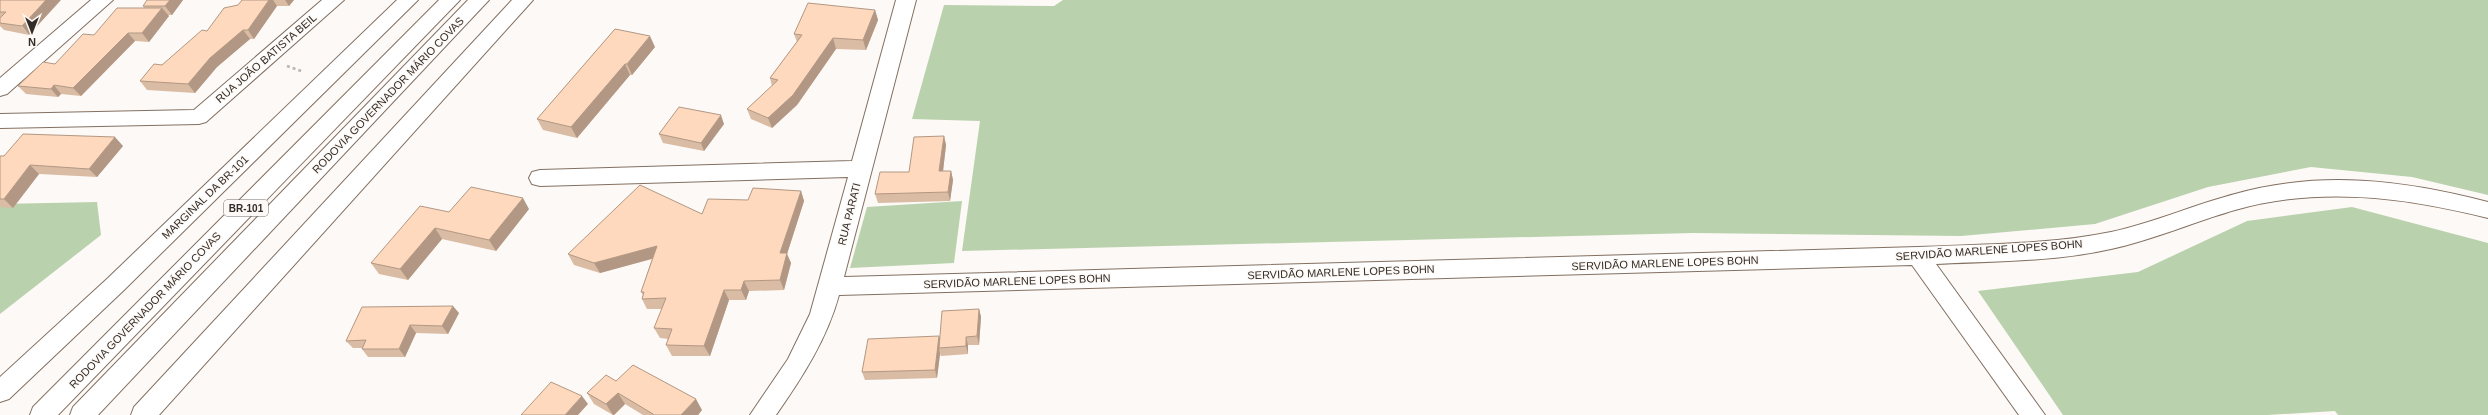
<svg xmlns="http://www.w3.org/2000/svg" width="2488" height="415" font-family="Arial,sans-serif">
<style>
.forest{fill:#b9d1ac}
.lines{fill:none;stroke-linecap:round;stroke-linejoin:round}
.minor-casing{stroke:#827062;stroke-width:2}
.secondary-casing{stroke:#827062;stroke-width:2}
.motorway-casing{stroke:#827062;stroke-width:2}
.path{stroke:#bbb7b3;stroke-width:2.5;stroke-dasharray:3 3;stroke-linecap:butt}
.minor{fill:#fff;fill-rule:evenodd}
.secondary{fill:#fff;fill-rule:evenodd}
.motorway{fill:#fff;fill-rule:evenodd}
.wall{fill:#dabba3}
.shaded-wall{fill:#b29884}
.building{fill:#fed9bd;stroke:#b29884}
.labels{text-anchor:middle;stroke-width:3;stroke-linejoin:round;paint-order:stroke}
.shield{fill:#fdf9f6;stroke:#706a65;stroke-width:1}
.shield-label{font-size:10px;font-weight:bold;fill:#342d27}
.street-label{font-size:11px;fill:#342d27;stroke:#fdf9f6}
</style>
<rect width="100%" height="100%" fill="#fdf9f6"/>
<path class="forest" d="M1063,0H2488V195L2412,177L2311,167L2208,187L2095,224L1961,236L1693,233L962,251L980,121L912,119L944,5L1054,6Z
M962,201L954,263L850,268L867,207Z
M97,202L101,235L0,314V204Z
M2352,207L2488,243V415H2338L2335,411L2267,415H2063L1978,291L2138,272L2247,221Z"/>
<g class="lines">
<g class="minor-casing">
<path id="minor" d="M91,0H113L7,94L0,96V78Z
M322,0H344L206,122L199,124L0,128V114L194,110Z
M896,0H916L844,277L1918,247C1982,244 2048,245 2111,232C2153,223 2193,205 2235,194C2321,170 2403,180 2488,202V218C2403,197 2320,186 2235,210C2193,222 2153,240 2111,249C2054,262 1994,261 1936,264L2045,415H2019L1912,265L839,295C827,339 802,378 776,415H750L788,359L810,314L848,177L540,186L532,184L529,178L532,172L540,170L852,161Z"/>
</g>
<g class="secondary-casing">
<path id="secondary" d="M397,0H418L124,290L9,399L0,402V377L108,278Z
M512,0H533L159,415H131L134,407Z"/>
</g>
<g class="motorway-casing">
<path id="motorway" d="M439,0H460L58,415H30L33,407Z
M468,0H489L98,415H70L73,407Z"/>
</g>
<path class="path" d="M287,66L304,72"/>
<use href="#minor" class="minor"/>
<use href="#secondary" class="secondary"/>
<use href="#motorway" class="motorway"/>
</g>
<path class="wall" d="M0,0L29,35L4,30L0,26Z
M183,0L172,15H168L169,16L149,42L135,41L81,96L61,94L58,97L26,94L18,86L55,64L94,35L144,8L143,6Z
M242,0H294L289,6H277L254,39H250L217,67L195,93L147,90L140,81L207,31L238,5Z
M875,10L878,20L866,50L836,49L797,105L772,128L751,119L747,109L772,86L770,78L797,42L794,34Z
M615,29L655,47L632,75H630L577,138L543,130L537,119Z
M724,124L704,151L663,143L659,134Z
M944,136L946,145L943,171H951L953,180L950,201L878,203L875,194L909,172Z
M123,146L97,177L39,174L13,208L0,207V156Z
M801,191L804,201L787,254L791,263L784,290L749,291L746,300H729L710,356H672L666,345L668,339L660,338L654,328L662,309H647L642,299L643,295L641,292L652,259L600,273L574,265L568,254L748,200Z
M529,209L496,251L442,239L408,280L379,274L371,263L449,212Z
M979,309L981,317L979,345H968V354L941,356L940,354L937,378L865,380L862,372L940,337Z
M459,313L448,334L416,333L405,357H368L362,349V348H353L346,341Z
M616,381L702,410L698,415H643L625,404L614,415H613L594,404L587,393Z"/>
<path class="shaded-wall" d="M46,0H61L29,35L22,26Z
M170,0H183L172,15L165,6Z
M269,0H273L277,6L254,39L248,30Z
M285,0H294L289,6Z
M162,8L169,16L149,42L142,33Z
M875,10L878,20L866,50L863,40Z
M243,30L250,39L217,67L195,93L188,84L210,58Z
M128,33L135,41L81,96L73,88Z
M650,36L655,47L632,75L627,64Z
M833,38L836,49L797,105L772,128L768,118Z
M625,64L630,75L577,138L571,127Z
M54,85L61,94L58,97L51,89Z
M721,115L724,124L704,151L701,143Z
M944,136L946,145L942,180L939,171Z
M115,137L123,146L97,177L89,169Z
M30,165L39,174L13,208L4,199Z
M951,171L953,180L950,201L948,192Z
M801,191L804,201L787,254L791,263L784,290L780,280V253Z
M523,198L529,209L496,251L489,240Z
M435,228L442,239L408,280L400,269Z
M657,246L662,256L600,273L594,263Z
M744,281L749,291L746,300L741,290Z
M724,290L729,300L710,356L704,346Z
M453,306L459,313L448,334L442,326Z
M979,309L981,317L979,345L977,336Z
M410,325L416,333L405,357L399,349Z
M939,336L942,344L939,348L940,354L937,378L935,370Z
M966,337L968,345V354L966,346Z
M618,393L625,404L614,415H613L606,404Z
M582,396L588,404L578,415H565Z
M696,399L702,410L698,415H681Z"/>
<path class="building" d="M0,0H46L22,26L0,23V18L6,12H0Z
M147,0H170L165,6H143Z
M242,0H269L248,30H243L210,58L188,84L140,81L154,64L162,65L202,30L207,31L224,8L238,5Z
M808,3L875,10L863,40L833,38L793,95L768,118L747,109L778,80L770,78L802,35L794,34Z
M117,8H162L142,33H128L73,88L54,85L51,89L18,86L43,62L55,64L83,34L94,35Z
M615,29L650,36L627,64H625L571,127L537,119Z
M679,107L721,115L701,143L659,134Z
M23,134L115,137L89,169L30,165L4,199H0V156H4Z
M944,136L939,171H951L948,192L875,194L880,172H909L914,137Z
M640,185L702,214L708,199L748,200L753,188L801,191L780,253H787L780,280L744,281L741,290H724L704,346L666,345L672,329L654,328L666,298L642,299L644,292H641L657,246L594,263L568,254Z
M471,187L523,198L489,240L435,228L400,269L371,263L420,206L449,212Z
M453,306L442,326L410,325L399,349H362L366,340L346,341L362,307Z
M979,309L977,336L966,337V346L939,348L942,311Z
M939,336L935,370L862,372L868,339Z
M633,365L696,399L681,415H653V414L618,393L606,404L587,393L606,375L616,381Z
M551,382L582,396L565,415H521Z"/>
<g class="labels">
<rect class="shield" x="224" y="200" width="44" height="16" rx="3"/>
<g class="shield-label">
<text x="246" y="212">BR-101</text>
</g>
<g class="street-label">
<text transform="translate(266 58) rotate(-41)" y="4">RUA JOÃO BATISTA BEIL</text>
<text transform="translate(388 95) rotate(-46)" y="4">RODOVIA GOVERNADOR MÁRIO COVAS</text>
<text transform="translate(205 197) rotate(-44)" y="4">MARGINAL DA BR-101</text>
<text transform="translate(849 214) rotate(-76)" y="4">RUA PARATI</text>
<text transform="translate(1989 250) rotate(-4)" y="4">SERVIDÃO MARLENE LOPES BOHN</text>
<text transform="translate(1665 263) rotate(-2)" y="4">SERVIDÃO MARLENE LOPES BOHN</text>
<text transform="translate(1341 272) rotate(-2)" y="4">SERVIDÃO MARLENE LOPES BOHN</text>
<text transform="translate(1017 281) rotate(-2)" y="4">SERVIDÃO MARLENE LOPES BOHN</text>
<text transform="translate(145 310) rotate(-46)" y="4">RODOVIA GOVERNADOR MÁRIO COVAS</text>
</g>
</g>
<g transform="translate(32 32) rotate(180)" stroke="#fdf9f6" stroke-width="3" paint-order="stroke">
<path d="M0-3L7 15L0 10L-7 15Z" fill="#342d27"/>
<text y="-6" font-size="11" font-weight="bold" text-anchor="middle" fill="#342d27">N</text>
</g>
</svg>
